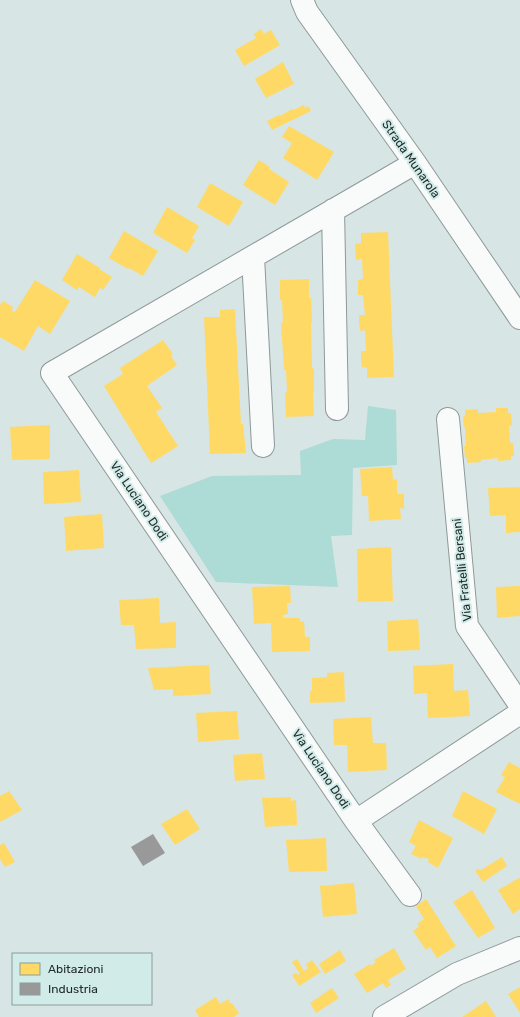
<svg xmlns="http://www.w3.org/2000/svg" width="520" height="1017" font-family="Rubik,sans-serif">
<style>
.green{fill:#addbd6}
.homes{fill:#ffd966}
.industry{fill:#999}
.lines{fill:none;stroke-linecap:round;stroke-linejoin:round}
.minor-casing{stroke:#8e9998;stroke-width:24}
.minor{stroke:#f9fbfb;stroke-width:22}
.labels{text-anchor:middle;stroke-width:4;stroke-linejoin:round;paint-order:stroke}
.street-label{font-size:12px;fill:#212b2a;stroke:#d1ebe8}
</style>
<rect width="100%" height="100%" fill="#d7e5e4"/>
<path class="green" d="M368,406L396,410L397,465L353,468L352,535L331,536L338,587L216,582L160,496L212,476L301,475L300,451L333,439L365,440Z"/>
<path class="homes" d="M261,29L264,34L271,30L280,45L244,66L235,50L256,38L254,34Z
M283,62L294,84L266,98L255,79Z
M304,105L305,108L308,106L311,111L272,130L267,121L279,115L280,116L292,109L293,110Z
M289,126L334,152L317,180L283,158L292,143L282,137Z
M259,160L270,167L269,169L289,182L275,205L243,185Z
M210,183L243,202L229,226L197,207Z
M167,207L199,226L192,238L195,240L187,253L153,233Z
M124,231L158,251L143,276L129,268L128,269L109,258Z
M388,232L394,377L367,378V368L362,367L361,359V351H366L365,330L360,331L359,322V315H365L363,295H358V280L363,279L362,259L356,260L355,244L361,243V233Z
M77,254L100,268L99,269L112,277L103,290L100,288L95,297L79,287L77,290L62,280Z
M309,279V298H311L312,322L311,323L312,368L314,369V391H313L314,416L286,417L285,393L287,392L286,370H284V369L281,323L283,322L282,300H280V280Z
M35,280L70,301L50,334L38,326L24,351L0,337V305L3,301L13,307L12,311L15,312Z
M235,309L241,424H243L246,453L210,454L204,317H220V310Z
M163,340L173,354L171,356L177,365L147,386L162,408L156,412L178,446L151,463L104,386L123,374L120,368Z
M496,408H508V413H511L512,425L509,426L510,443H513L514,456H511V460L498,461V458L481,460V462L467,463V458H465L464,446H466L465,427L464,428L463,416H465V410L478,409V413L496,412Z
M50,425V459L12,460L10,427Z
M392,467L393,480L397,479V494H404V509L400,508L401,519L369,521L368,496H362L360,469Z
M79,470L81,502L44,504L43,472Z
M520,487V532L506,533V515L490,516L488,488Z
M102,514L104,548L66,551L64,517Z
M391,547L393,601L358,602L357,549Z
M290,586L291,603H287L288,614L283,615V618H300V622L304,621L305,637H310V651L272,652L271,623L254,624L252,587Z
M520,586V616L497,618L496,587Z
M159,598L160,623L176,622V648L136,649L134,625H121L119,600Z
M418,619L420,650L388,651L387,621Z
M453,664L454,691L468,690L470,716L428,718L427,693L414,694L413,666Z
M209,665L211,694L173,696V689L154,690L148,668Z
M344,672L345,702L310,703V691H312V678L327,677V673Z
M237,711L239,739L198,742L196,713Z
M371,717L373,743H386L387,770L348,772L347,745H334L333,719Z
M262,753L265,779L235,781L233,755Z
M509,762L520,768V804L496,792L505,777L501,775Z
M9,791L22,810L0,822V796Z
M463,791L497,809L484,834L452,816Z
M291,797V801L296,800L297,825L265,827L262,798Z
M187,809L200,829L175,845L161,824Z
M419,820L453,838L438,868L428,862L429,859L423,857L422,859L411,854L416,846L409,842Z
M326,838L327,871L289,872L286,840Z
M4,843L15,862L5,867L0,859V845Z
M502,857L507,866L483,882L475,871L478,869L481,870Z
M519,878L520,879V909L513,914L498,890Z
M354,883L357,914L323,917L320,886Z
M472,890L495,928L478,938L453,902Z
M426,899L456,946L437,958L430,947L426,950L413,931L419,927L417,924L424,919L416,906Z
M394,948L406,969L388,980L391,985L386,988L383,983L367,993L354,974L370,964L371,966L376,962L374,960Z
M340,950L346,961L325,974L319,964Z
M297,959L304,971L308,968L306,964L312,960L321,972L299,986L292,975L296,973L298,975L300,974L292,962Z
M520,987V1013L508,994Z
M332,988L339,998L316,1013L310,1003Z
M216,997L220,1004L228,999L231,1004L232,1003L239,1013L234,1017H199L195,1010Z
M486,1001L496,1017H462Z"/>
<path class="industry" d="M153,834L165,853L143,866L131,847Z"/>
<g class="lines">
<g class="minor-casing">
<path id="minor" d="M302,0L307,12L415,163L520,318
M333,210L337,409
M253,257L263,446
M448,419L467,626L520,705
M356,821L520,713
M410,895L356,821L52,373L415,163
M384,1017L457,974L520,948"/>
</g>
<use href="#minor" class="minor"/>
</g>
<g class="labels">
<g class="street-label">
<text transform="translate(411 159) rotate(55)" y="4">Strada Munarola</text>
<text transform="translate(139 501) rotate(56)" y="4">Via Luciano Dodi</text>
<text transform="translate(462 570) rotate(-96)" y="4">Via Fratelli Bersani</text>
<text transform="translate(321 769) rotate(56)" y="4">Via Luciano Dodi</text>
</g>
</g>
<rect x="12" y="953" width="140" height="52" fill="#d1ebe8" stroke="#8b9e9c"/>
<rect x="20" y="963" width="20" height="12" fill="#ffd966" stroke="#8b9e9c"/>
<text x="48" y="973" font-size="12" fill="#212b2a">Abitazioni</text>
<rect x="20" y="983" width="20" height="12" fill="#999999" stroke="#8b9e9c"/>
<text x="48" y="993" font-size="12" fill="#212b2a">Industria</text>
</svg>
